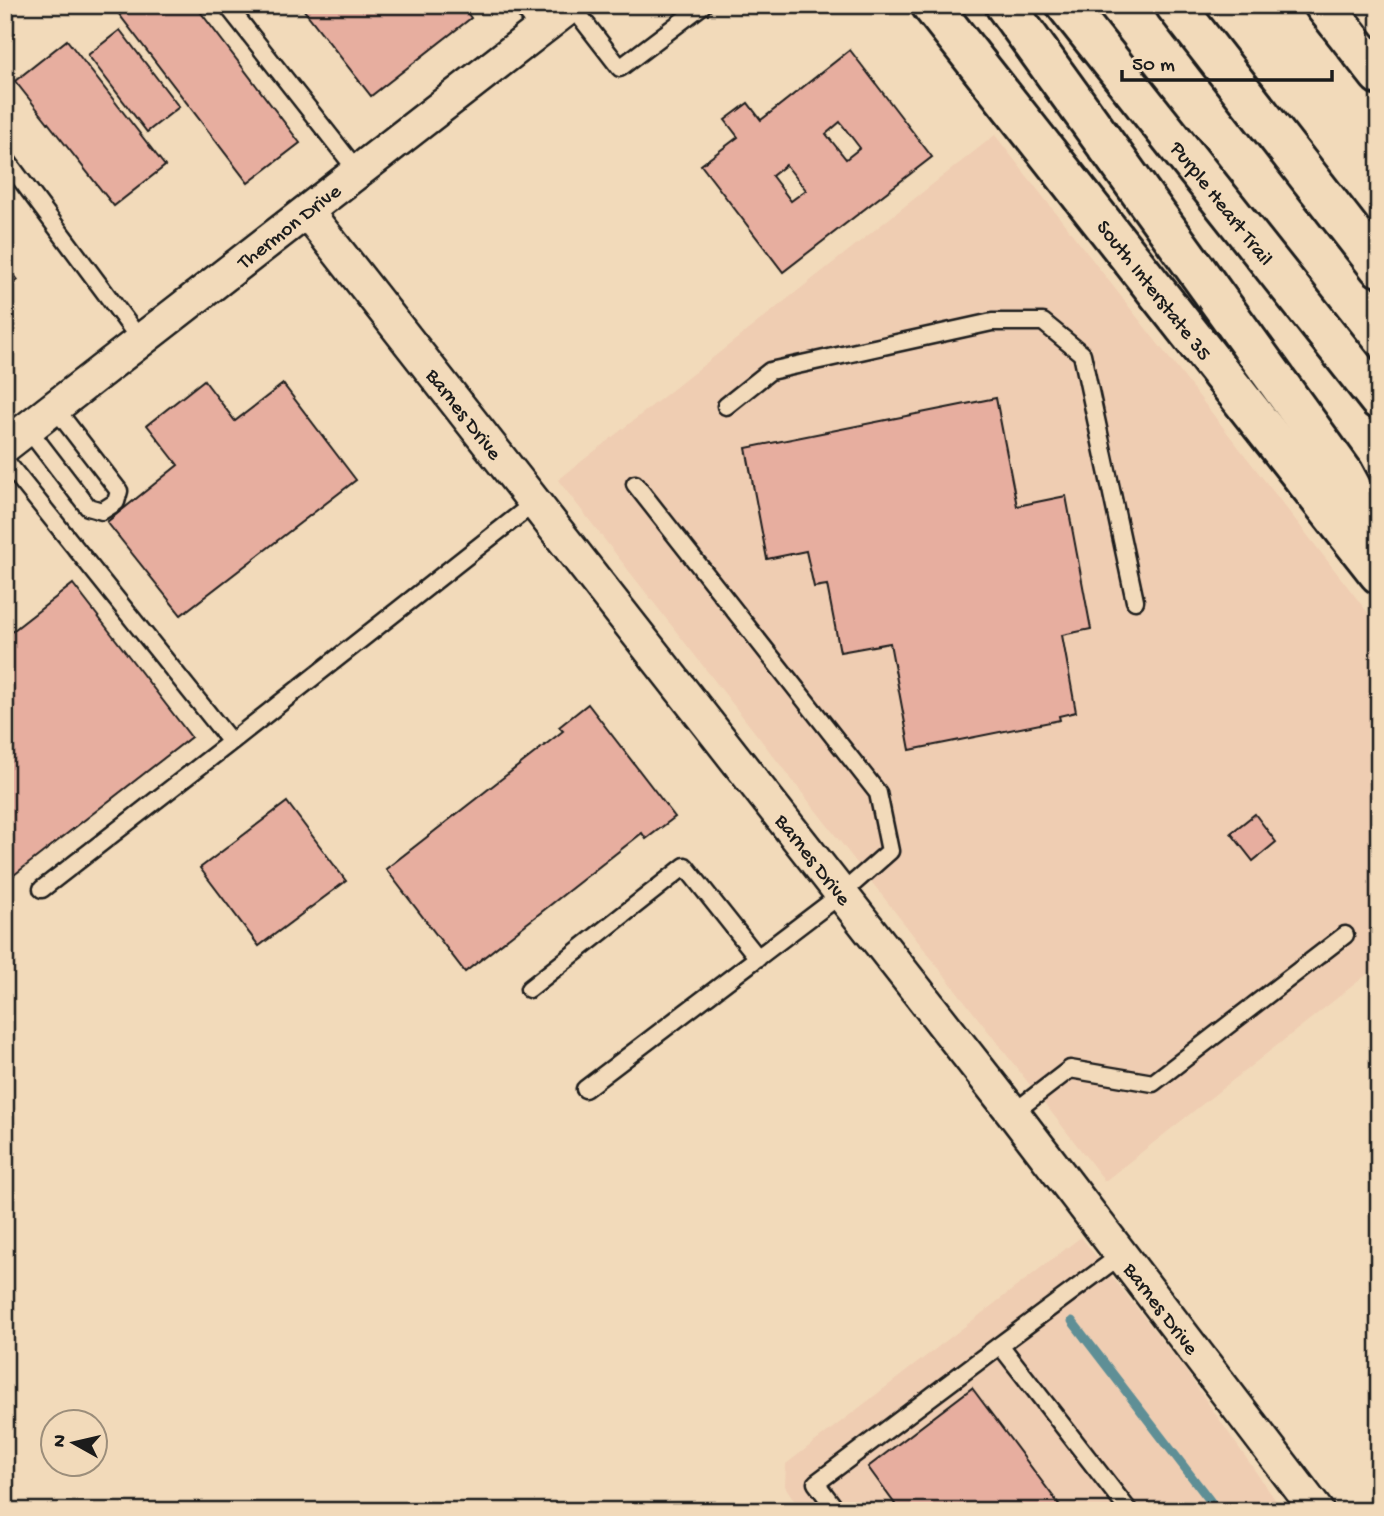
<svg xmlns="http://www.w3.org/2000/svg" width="1384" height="1516" font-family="'Gochi Hand',sans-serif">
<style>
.built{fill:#efcdb2}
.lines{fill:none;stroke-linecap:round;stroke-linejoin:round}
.stream{stroke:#5f8f96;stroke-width:9}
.building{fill:#e7ae9f;stroke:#1c1c1c;stroke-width:2;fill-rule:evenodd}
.lane-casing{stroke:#1c1c1c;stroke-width:21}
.street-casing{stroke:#1c1c1c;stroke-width:37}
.secondary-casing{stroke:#1c1c1c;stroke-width:44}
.highway-casing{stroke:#1c1c1c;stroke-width:44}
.lane{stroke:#f2daba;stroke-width:16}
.street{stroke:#f2daba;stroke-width:32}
.secondary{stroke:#f2daba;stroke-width:38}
.highway{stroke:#f2daba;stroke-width:38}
.labels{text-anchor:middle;stroke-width:5;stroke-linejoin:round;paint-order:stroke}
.street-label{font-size:21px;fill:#1c1c1c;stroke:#f2daba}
</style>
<rect width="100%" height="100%" fill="#f2daba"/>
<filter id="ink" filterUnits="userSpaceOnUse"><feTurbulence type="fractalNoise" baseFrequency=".0143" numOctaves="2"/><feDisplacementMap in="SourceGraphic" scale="14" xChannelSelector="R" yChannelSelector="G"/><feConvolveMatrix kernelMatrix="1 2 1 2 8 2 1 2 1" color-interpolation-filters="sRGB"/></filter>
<g filter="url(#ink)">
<path class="built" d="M995,135L1379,627V965L1105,1181L558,480Z
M1081,1237L1183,1367L1283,1511H801L785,1486L786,1464Z"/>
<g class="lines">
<path class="stream" d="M1072,1321L1218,1511"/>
</g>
<path class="building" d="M112,5H195L300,143L248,183Z
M300,5H461L471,18L371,96Z
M120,30L179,107L147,132L88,55Z
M67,40L165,166L114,206L15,81Z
M850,50L932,157L783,272L701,165L738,137L725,120L748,103L761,120ZM840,122L860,148L846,159L826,134ZM786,165L806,190L791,201L772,176Z
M5,264L18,280L5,290Z
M204,380L235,421L283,384L356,480L181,615L107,522L178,465L147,425Z
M996,398L1017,506L1066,496L1091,629L1062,635L1076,712L1059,716L1060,720L910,750L890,643L840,652L827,585L814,587L806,551L767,559L746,448Z
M73,584L191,737L5,882V637Z
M588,704L675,817L646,839L642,833L465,972L386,869L563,731L559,727Z
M287,802L346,881L259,946L200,868Z
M1255,814L1276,842L1253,861L1231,833Z
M972,1388L1064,1511H900L868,1467Z"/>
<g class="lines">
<g class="lane-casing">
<path id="lane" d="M227,5L359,173
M521,5L541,30
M572,6L620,68L703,5
M5,158L141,341
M726,406L770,371L992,322H1043L1082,354L1135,601
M28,429L88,507L102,511L116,502L119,491L55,408
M5,460L231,742L534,503
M42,889L231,742
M529,989L685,866L758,958
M585,1089L840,895L890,851L878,793L635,484
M1013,1113L1070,1069L1153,1083L1345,935
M1000,1345L1121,1255
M837,1511L816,1483L1000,1345L1129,1511
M1375,1511L1379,1508"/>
</g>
<g class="street-casing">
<g id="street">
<path id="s1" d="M307,212L1013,1113L1317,1511"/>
<path id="s2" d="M5,446L572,5"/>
</g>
</g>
<g class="secondary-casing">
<g id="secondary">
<path id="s3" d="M931,5L1379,574"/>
<path d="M1324,5L1379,75"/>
</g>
</g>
<g class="highway-casing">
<g id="highway">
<path d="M1005,5L1344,474L1379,540"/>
<path id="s4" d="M1066,5L1379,400"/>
<path d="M1175,5L1379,267"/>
</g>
</g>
<use href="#lane" class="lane"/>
<use href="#street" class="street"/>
<use href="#secondary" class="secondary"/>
<use href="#highway" class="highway"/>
</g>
</g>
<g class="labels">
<g class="street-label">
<text dy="7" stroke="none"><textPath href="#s4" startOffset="252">Purple Heart Trail</textPath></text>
<text dy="7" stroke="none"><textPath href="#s2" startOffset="359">Thermon Drive</textPath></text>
<text dy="7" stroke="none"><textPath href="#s3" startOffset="362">South Interstate 35</textPath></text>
<text dy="7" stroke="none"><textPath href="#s1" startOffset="256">Barnes Drive</textPath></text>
<text dy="7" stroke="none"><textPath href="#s1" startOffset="822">Barnes Drive</textPath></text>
<text dy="7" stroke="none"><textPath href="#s1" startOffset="1390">Barnes Drive</textPath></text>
</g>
</g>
<rect width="1384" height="1516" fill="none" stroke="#f2daba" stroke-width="28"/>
<rect x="14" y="14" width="1356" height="1488" fill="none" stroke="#1c1c1c" stroke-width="2.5" filter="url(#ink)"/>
<g transform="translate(74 1443) rotate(278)"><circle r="33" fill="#f2daba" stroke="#9c8e7b" stroke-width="2"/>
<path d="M0-5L12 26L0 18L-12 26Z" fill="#1c1c1c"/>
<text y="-10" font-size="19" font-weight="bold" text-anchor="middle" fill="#1c1c1c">N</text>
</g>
<path d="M1122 70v10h210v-10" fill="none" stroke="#1c1c1c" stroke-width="3.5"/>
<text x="1132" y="70" font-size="21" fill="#1c1c1c" stroke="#f2daba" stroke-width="5" paint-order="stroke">50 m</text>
</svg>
